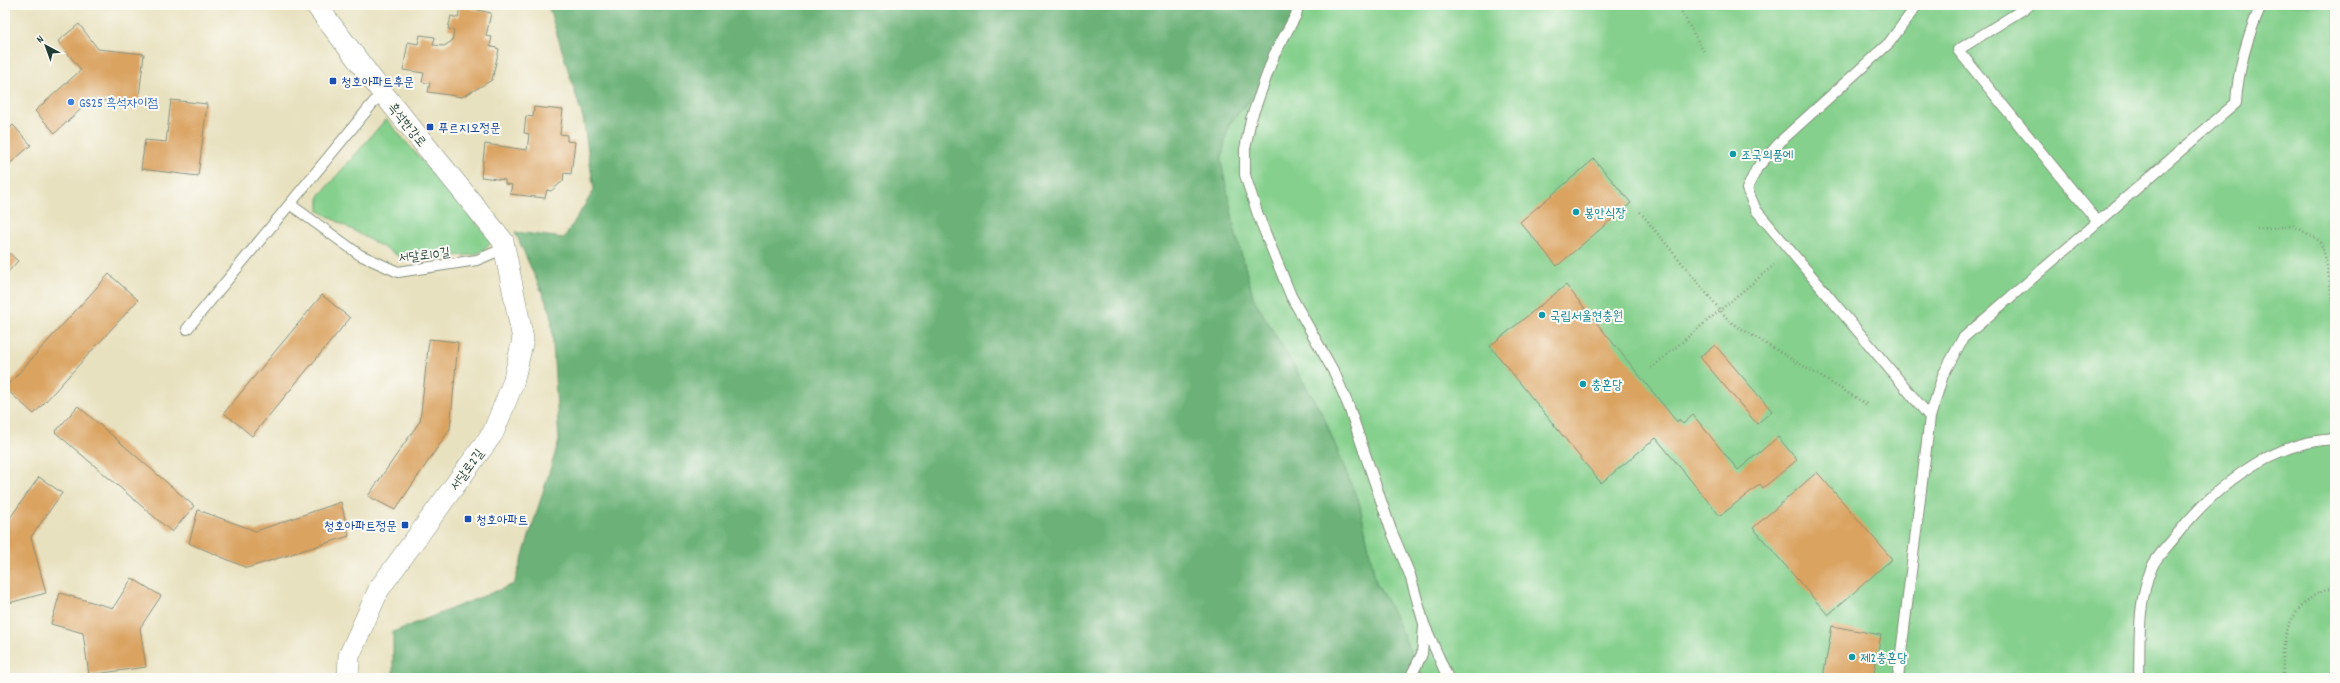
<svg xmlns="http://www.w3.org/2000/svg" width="2340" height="683" font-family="Dekko,'Poor Story',sans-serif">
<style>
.green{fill:#85d08d;stroke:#528660}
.forest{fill:#6cb278;stroke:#467856}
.building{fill:#daa360}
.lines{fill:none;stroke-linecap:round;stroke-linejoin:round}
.service-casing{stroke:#848f7a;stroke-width:12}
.minor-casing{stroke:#848f7a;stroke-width:22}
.path{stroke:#848f7a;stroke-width:2.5;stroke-dasharray:1 3;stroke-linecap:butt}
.service{stroke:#fff;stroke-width:10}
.minor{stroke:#fff;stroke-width:21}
.transit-dot{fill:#1a4fb4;stroke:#fdfcf7;stroke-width:1.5}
.shop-dot{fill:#3f7fe0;stroke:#fdfcf7;stroke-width:1.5}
.culture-dot{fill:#0f9aa8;stroke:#fdfcf7;stroke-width:1.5}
.labels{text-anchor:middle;stroke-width:4;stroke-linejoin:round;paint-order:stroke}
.transit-label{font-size:13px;fill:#164399;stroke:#fdfcf7;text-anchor:start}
.shop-label{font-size:13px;fill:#366cbe;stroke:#fdfcf7;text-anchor:start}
.street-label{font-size:13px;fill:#1f3d34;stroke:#fdfcf7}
.culture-label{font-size:13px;fill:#0d838f;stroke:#fdfcf7;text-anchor:start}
</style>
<rect width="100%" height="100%" fill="#fdfcf7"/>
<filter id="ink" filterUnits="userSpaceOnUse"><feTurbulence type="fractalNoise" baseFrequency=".025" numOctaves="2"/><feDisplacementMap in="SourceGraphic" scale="8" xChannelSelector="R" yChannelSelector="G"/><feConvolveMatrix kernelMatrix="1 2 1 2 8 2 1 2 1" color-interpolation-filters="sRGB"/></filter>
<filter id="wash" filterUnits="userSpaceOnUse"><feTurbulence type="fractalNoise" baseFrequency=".012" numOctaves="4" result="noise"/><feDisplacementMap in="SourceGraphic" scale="16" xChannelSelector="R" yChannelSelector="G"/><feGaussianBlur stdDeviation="0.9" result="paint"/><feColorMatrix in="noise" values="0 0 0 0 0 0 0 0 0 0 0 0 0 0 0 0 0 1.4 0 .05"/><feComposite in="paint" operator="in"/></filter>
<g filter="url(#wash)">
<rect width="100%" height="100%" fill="#e8e1bf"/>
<path class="green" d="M737,5H2335V678H711Z
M386,119L492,241L485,250L473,255L402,258L319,211V196Z"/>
<path class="forest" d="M548,5H1298L1262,87L1229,124L1221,161L1236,235L1254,299L1323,415L1360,506L1376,583L1388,603L1423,678H393V632L514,584L559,441L551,313L515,232L564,238L594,190L583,118Z"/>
<g id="blocks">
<path class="building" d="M460,6L491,13L486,36L492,37L490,46L499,49L492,80L462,97L428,92L430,83L422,82L424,73L403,70L408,42L418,44L420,35L435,37L433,45L444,46L452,41L454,30L448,29L451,16L458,18Z
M79,24L98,49L144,54L138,105L92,99L55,133L35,111L81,70L58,41Z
M171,100L207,104L198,176L141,169L145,140L166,142Z
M534,107L563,110L560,134L567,135V141L575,142L571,174L564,173L563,181L551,191L547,190L545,198L510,194L512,185L505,184V180L481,177L485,144L527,150L529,134L524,133L526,116L533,117Z
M13,125L31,145L5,168V133Z
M1594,159L1631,203L1557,266L1520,222Z
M5,249L18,261L5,275Z
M109,274L138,300L34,414L5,388Z
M1566,285L1677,422L1679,419L1683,424L1693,415L1738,470L1778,437L1797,460L1763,488L1760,484L1720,516L1656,438L1601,483L1490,346Z
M322,295L350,318L252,436L224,413Z
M429,339L458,342L450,429L395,510L368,496L420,421Z
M1715,345L1772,411L1757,424L1700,357Z
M78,406L194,506L172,532L55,432Z
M1817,472L1892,559L1828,615L1753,528Z
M39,477L62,493L31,537L46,593L5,604V525Z
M341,502L349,536L247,568L189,543L198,510L256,531Z
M132,578L161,596L140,628L146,667L89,675L83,633L51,624L60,593L113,608Z
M1832,626L1881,635L1873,678H1823Z"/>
</g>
</g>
<g filter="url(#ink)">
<use href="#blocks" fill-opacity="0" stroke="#848f7a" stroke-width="1"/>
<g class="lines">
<g class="service-casing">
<path id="service" d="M1298,5L1296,15L1274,55L1251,119L1245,149V175L1258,215L1291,296L1335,374L1349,407L1391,530L1410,575L1424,624L1448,678
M2030,5L1958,50L2098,222
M291,205L360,255L398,272L477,260L505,248
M187,329L382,92
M1930,417L1943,375L1963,338L2236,103C2238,69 2247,37 2261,5
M1410,678L1422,654L1424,626
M1898,678L1930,417L1756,210L1747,189L1757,168L1782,140L1889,43L1917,5
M2139,678C2140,640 2137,603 2152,567C2156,557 2167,547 2174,538C2213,488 2269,442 2335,439"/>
</g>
<g class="minor-casing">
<path id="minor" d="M316,5L382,92L503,241L523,339L513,383L493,433L379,589L349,656L348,678"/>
</g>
<path class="path" d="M1678,5L1705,54
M1640,212L1730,322L1868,405
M2257,229L2294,226L2320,241L2325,256L2335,312
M1651,368L1774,265
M2283,678C2282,648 2283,622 2307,601C2314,595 2325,589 2335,588"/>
<use href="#service" class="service"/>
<use href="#minor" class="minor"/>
</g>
</g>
<g class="transit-dot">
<rect x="329" y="77" width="8" height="8" rx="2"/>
<rect x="426" y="123" width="8" height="8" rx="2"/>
<rect x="464" y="515" width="8" height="8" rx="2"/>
<rect x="401" y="521" width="8" height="8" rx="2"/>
</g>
<circle class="shop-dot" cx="71" cy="102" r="4"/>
<g class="culture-dot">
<circle cx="1733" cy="154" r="4"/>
<circle cx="1576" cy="212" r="4"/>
<circle cx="1542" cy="315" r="4"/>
<circle cx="1583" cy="384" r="4"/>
<circle cx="1852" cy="657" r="4"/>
</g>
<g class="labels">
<g class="transit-label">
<text x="341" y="86">청호아파트후문</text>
<text x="438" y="132">푸르지오정문</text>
<text x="476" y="524">청호아파트</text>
<text x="397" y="530" text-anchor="end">청호아파트정문</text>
</g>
<g class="shop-label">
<text x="79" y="107">GS25 흑석자이점</text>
</g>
<g class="street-label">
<text transform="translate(408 124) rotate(51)" y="5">흑석한강로</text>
<text transform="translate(424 254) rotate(-7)" y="5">서달로10길</text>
<text transform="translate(466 469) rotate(-54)" y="5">서달로2길</text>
</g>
<g class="culture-label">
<text x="1741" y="159">조국의품에</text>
<text x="1584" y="217">봉안식장</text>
<text x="1550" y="320">국립서울현충원</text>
<text x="1591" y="389">충혼당</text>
<text x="1860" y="662">제2충혼당</text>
</g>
</g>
<rect width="2340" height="683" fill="none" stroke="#fdfcf7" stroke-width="20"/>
<g transform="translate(46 46) rotate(319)" stroke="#fdfcf7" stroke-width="3" paint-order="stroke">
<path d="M0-3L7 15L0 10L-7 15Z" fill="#1f3d34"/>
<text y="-6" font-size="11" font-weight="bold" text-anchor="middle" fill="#1f3d34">N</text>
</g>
</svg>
